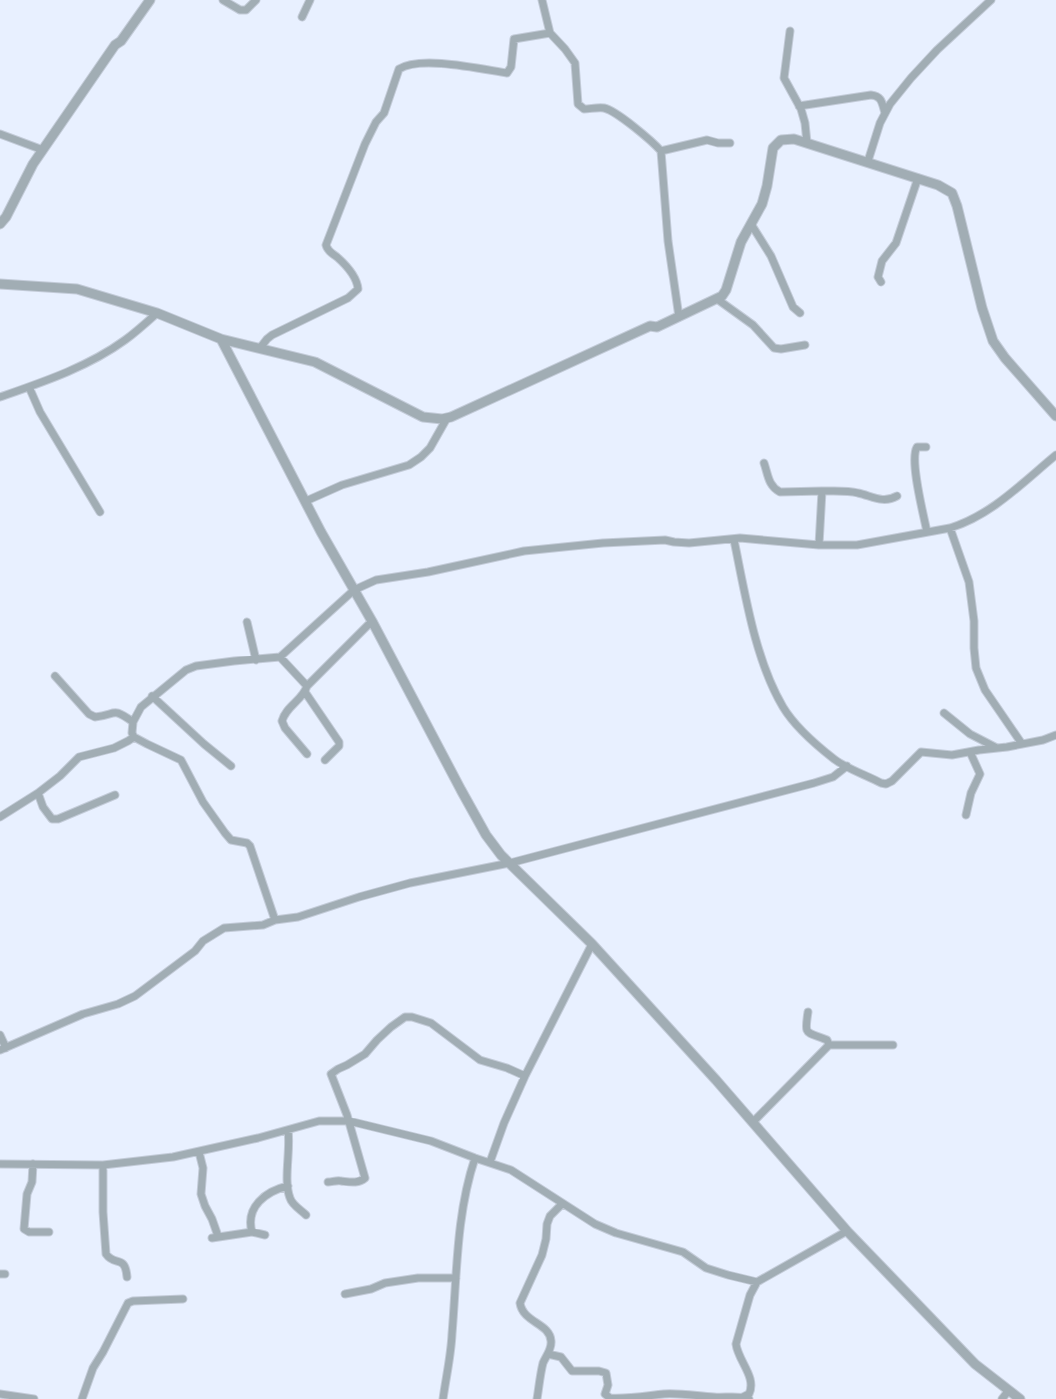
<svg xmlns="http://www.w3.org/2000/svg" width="1056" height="1399" font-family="Jost,sans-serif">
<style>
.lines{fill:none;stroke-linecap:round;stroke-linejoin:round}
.minor-casing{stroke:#c3cbd8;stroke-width:9}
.tertiary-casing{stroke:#c3cbd8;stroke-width:11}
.minor{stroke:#a1adb4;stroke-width:7}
.tertiary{stroke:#a1adb4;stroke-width:9}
</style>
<rect width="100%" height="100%" fill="#e8f0ff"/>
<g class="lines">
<g class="minor-casing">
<path id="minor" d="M223,0L240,10H246L256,0
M542,0L550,33L565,49L575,63L578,104L584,109C590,109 598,107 604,108C617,111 652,141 661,151L668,241L679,317
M302,17L310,0
M790,31L784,78L801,109L805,123L807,143
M799,106L871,95C882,96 882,103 885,113
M0,134L43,150
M661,151L707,140L718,143H730
M868,161L880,123L890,104L911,78L937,50L991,0
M751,224L771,256L793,307L800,313
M881,282L878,277L882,261L896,243L918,178
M717,299L753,325L774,348L781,349L805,345
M260,348L267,339L272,335L348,298L358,289C357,277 346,265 337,257C332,253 328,252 326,245L365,144L376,122L384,113L399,69C420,55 481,69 507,73L511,67L514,39L550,33
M29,387L40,412L100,512
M0,397C43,382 88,367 125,340C136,332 147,322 157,313
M926,447H917C909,460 924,516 927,532
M764,463C768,474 768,486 780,492L822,491L819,545
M822,491C834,491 847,490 858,493C872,496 883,504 897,496
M306,501L342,485L409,465L421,457L430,448L447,418
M950,528L969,582L974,621V648L976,668L985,690L1022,744
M734,540C745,593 755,660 783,707C795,727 816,745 834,759C847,769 866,775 881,783L886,784L892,781L921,752L952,755L979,750L1007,747L1043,740L1056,735
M247,622L256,660
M280,657L307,686C303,700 286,706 282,721L285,728L307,754
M55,676L89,714L95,717C117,715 111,706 133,722
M307,686L368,625L373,623
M305,692L339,742V746L325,760
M152,696L204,744L231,766
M944,713L970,734L997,748
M38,793L43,807L52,819H58L115,795
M966,815L971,793L980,774L970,752
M0,817L38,793L60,776L79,757L114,748L128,741L134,737
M275,920L250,846L247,843L231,840L225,833L203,802L181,760L147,744L134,737L132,733L133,722L141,707L186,670L196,666L234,661L280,657L354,590L376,580L428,572L524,551L603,543L665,540L674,542L689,543L740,538L819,545H857L950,528C992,515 1023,482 1056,455
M808,1012C804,1037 806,1031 827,1040L829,1045
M0,1035L6,1048
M0,1050L83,1014L118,1004L135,996L195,951L203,941L224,928L263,925L275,920L298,917L359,897L410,883L510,863L814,783L833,777L847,766
M753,1122L829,1045H893
M288,1130C291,1150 283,1180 290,1198C292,1205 301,1210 306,1215
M199,1152L203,1168L201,1194L205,1206L212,1219L218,1236
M490,1162L504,1123L525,1076L592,944
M0,1164L103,1165L173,1157L258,1138L319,1121H349L431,1141L475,1158L511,1170L595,1224L616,1233L683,1252L706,1268L728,1275L757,1282L847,1231
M33,1164L32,1182L27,1194L24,1229L29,1232H49
M103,1165V1212L106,1254C115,1267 125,1254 127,1277
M328,1182C332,1182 337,1180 341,1181C350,1182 358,1184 365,1178L347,1115L331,1074L338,1069L347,1065L365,1054L377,1040L391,1027L405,1017H412L431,1023L480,1060L507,1068L525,1076
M252,1232C245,1207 266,1191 288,1186
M212,1238L252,1232L265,1235
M0,1274H5
M345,1294L371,1289L385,1283L418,1278H456
M548,1354L561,1357L572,1371H599L606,1373L608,1385L605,1394L610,1398C628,1399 645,1396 664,1394C681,1393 697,1396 714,1397C725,1398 738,1395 749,1399
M0,1394L34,1399
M743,1397L749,1394C757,1377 738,1361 736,1344L750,1295L757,1282
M82,1399L93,1368L103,1352L128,1303L133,1301L183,1299
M443,1399C446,1377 451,1356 452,1334C457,1275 456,1215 475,1158
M537,1399C539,1387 540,1375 543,1363C546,1356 552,1349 551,1341C550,1323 523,1323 520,1303L542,1255L546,1239L547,1224L550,1216L562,1204
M1002,1399L1009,1390"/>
</g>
<g class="tertiary-casing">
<path id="tertiary" d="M0,224L6,217L33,164L115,45L121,41L150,0
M0,284L77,289L157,313L221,339L315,362L423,417L442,419L451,417L650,326L657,327L722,296L726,290L741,242L762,204L767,186L773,148L781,140L794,139L938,185L952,193L957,206L982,308L993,341L1005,358L1056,416
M221,339L321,532L373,623L461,790L486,835L501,855L592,944L716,1080L847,1231L975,1364L1020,1399"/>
</g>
<use href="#minor" class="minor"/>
<use href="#tertiary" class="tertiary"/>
</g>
</svg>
